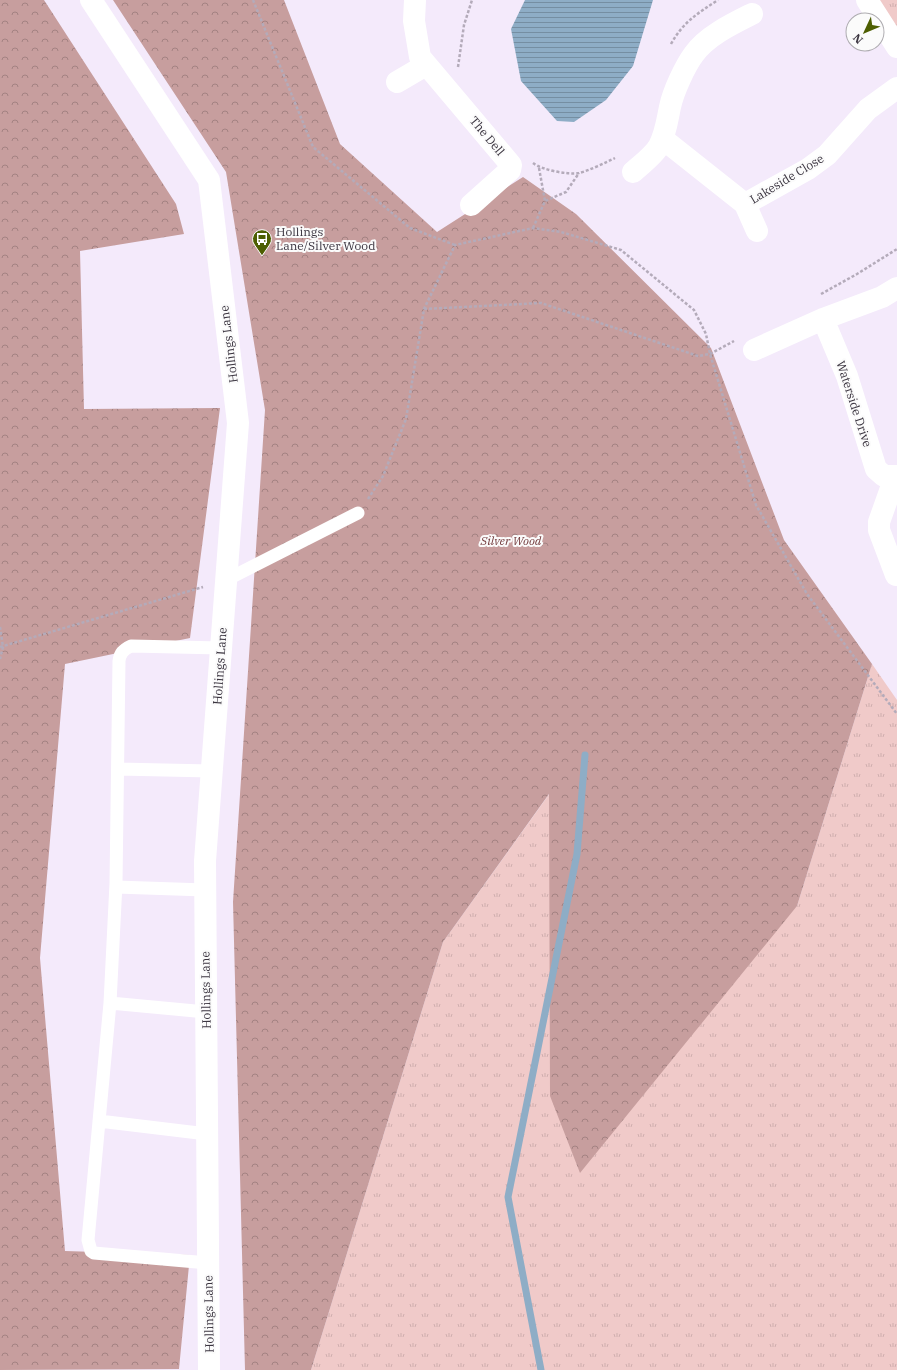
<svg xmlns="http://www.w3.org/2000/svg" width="897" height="1370" font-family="'IBM Plex Serif',serif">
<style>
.grass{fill:url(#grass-tufts)}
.forest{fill:url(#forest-crowns)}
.water{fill:url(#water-rules)}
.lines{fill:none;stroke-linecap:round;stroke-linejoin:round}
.stream{stroke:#8eadc6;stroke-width:7}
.path{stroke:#b4abba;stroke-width:2.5;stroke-dasharray:3 2;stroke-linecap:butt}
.service{stroke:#fff;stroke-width:13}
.minor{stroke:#fff;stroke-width:22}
.tertiary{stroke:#fff;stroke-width:22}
.labels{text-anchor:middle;stroke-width:4;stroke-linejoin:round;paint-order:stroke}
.street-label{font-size:12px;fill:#3b3540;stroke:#fbfbfb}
.poi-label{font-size:12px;fill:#3b3540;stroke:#fbfbfb;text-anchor:start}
.park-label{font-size:12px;font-style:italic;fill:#743c3e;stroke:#fbfbfb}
</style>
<defs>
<pattern id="grass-tufts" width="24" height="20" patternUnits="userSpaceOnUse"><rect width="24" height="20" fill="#f0cac9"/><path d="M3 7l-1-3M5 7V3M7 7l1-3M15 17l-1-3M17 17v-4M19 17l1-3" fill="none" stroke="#cfaeae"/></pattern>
<pattern id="forest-crowns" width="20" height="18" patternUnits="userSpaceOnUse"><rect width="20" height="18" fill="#c79e9e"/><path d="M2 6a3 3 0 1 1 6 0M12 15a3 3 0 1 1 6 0" fill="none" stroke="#a38282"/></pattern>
<pattern id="water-rules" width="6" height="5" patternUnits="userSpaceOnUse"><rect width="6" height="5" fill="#8eadc6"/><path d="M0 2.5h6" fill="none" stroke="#758ea2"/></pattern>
</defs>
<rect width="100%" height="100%" fill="#f4eafb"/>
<path class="grass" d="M867,0H897V46Z
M872,664L897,700V1370H311L443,942L550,793V1096L797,906Z"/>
<path class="forest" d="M0,0H44L176,204L184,234L80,251L84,409L220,408L190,638L65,664L40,958L65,1251L190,1255L179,1369L0,1370Z
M113,0H284L340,144L437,232L523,177L576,214L711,348L784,540L872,664L797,906L580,1173L550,1096L549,794L443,942L311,1370H245L233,902L265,410L226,172Z"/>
<path class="water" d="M525,0H653L633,66L606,100L574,122L557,121L521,81L511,29Z"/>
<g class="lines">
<path class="stream" d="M541,1370L508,1197L577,854L585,755"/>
<path class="path" d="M253,0L313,147L410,228L455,245
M671,44C683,22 698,13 718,0
M458,67L464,25L472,0
M533,163C542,170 568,175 579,173C588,171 607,162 615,158
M539,168L545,201
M533,228L545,201L566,192L579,173
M821,294L857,274L897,249
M424,309L541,303L698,356L710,354L734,341
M368,499L383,476L406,419L424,309L455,245L533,228L561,232L621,250L694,310L706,334L710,354L756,505L807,594L897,714
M0,627L3,647L0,659
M0,647L203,587"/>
<path class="service" d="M226,580L358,513
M118,769L211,771
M116,887L205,890
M110,1003L206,1012
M99,1121L207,1134
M208,1263L94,1253L91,1251L88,1240L110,1003L116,883L119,661C120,653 123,650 131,646L221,648"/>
<path class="minor" d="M415,0L414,21L420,57L511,165L510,170L471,205
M867,0L897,47
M397,82L426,65
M663,139L745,204L757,231
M633,172C642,164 654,155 659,146C666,133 667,121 670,107C673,92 685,66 694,54C707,36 732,24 752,14
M745,204L808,169L827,155L868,109L897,88
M823,319L847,376L876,469L884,476H897
M754,350L823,319L882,297L897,288
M895,477L879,522V530L896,575"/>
<path class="tertiary" d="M91,0L209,180L238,423L205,861L209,1370"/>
</g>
<defs>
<g id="bus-pin" transform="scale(1)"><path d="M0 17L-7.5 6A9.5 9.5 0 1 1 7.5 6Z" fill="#4d5e01" stroke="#fbfbfb"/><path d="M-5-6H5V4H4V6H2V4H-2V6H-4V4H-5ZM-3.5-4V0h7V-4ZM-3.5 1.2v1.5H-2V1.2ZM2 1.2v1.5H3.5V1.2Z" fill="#fff"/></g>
</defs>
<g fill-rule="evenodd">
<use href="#bus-pin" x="262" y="239"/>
</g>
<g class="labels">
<g class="street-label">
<text transform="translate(487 136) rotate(50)" y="4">The Dell</text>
<text transform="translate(787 179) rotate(-31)" y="4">Lakeside Close</text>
<text transform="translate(229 344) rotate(-97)" y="4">Hollings Lane</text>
<text transform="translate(854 404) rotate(72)" y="4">Waterside Drive</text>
<text transform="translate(220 666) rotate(-86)" y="4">Hollings Lane</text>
<text transform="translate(206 990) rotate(-91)" y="4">Hollings Lane</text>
<text transform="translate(209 1314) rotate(-91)" y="4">Hollings Lane</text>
</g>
<g class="poi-label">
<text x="276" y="236">Hollings<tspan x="276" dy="14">Lane/Silver Wood</tspan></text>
</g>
<g class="park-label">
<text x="511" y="545">Silver Wood</text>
</g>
</g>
<g transform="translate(865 32) rotate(226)"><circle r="19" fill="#fbfbfb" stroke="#aeacb0"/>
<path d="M0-3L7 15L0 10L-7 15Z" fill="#4d5e01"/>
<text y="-6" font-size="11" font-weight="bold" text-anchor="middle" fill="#3b3540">N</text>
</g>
</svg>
